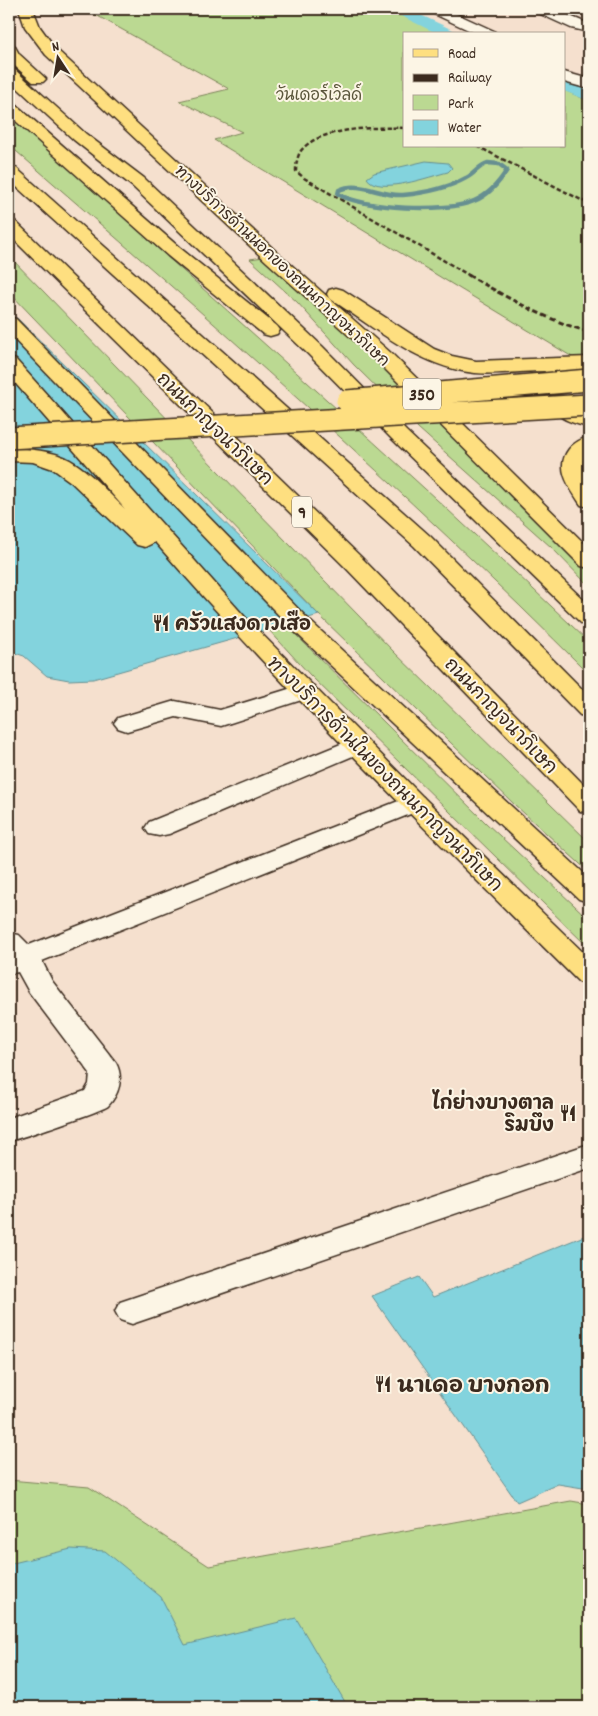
<svg xmlns="http://www.w3.org/2000/svg" width="598" height="1716" font-family="Dekko,'Playpen Sans Thai',sans-serif">
<style>
.green{fill:#bbd992;stroke:#7b8258}
.water{fill:#83d3dd;stroke:#668f91}
.lines{fill:none;stroke-linecap:round;stroke-linejoin:round}
.stream{stroke:#668f91;stroke-width:4.5}
.canal{fill:#83d3dd;fill-rule:evenodd}
.minor-casing{stroke:#3b2a1e;stroke-width:3}
.major-casing{stroke:#3b2a1e;stroke-width:3}
.highway-casing{stroke:#3b2a1e;stroke-width:3}
.minor{fill:#fcf5e5;fill-rule:evenodd}
.major{fill:#fedf80;fill-rule:evenodd}
.highway{fill:#fedf80;fill-rule:evenodd}
.rail-far1{stroke:#3b2a1e;stroke-width:2.5;stroke-dasharray:4.5 2.5;stroke-linecap:butt}
.rail{stroke:#3b2a1e;stroke-width:3;stroke-dasharray:5.5 3;stroke-linecap:butt}
.major-bridge-casing{stroke:#3b2a1e;stroke-width:24;stroke-linecap:butt}
.major-bridge{stroke:#fedf80;stroke-width:21}
.labels{text-anchor:middle;stroke-width:4;stroke-linejoin:round;paint-order:stroke}
.far-park-label{font-size:16px;fill:#5b563b;stroke:#fcf5e5}
.far-street-label{font-size:16px;fill:#3b2a1e;stroke:#fcf5e5}
.shield{fill:#fcf5e5;stroke:#75675a;stroke-width:1}
.shield-label{font-size:18px;font-weight:bold;fill:#3b2a1e}
.street-label{font-size:19px;fill:#3b2a1e;stroke:#fcf5e5}
.poi-label{font-size:19px;font-weight:bold;fill:#3b2a1e;stroke:#fcf5e5;text-anchor:start}
.near-poi-label{font-size:22px;font-weight:bold;fill:#3b2a1e;stroke:#fcf5e5;text-anchor:start}
</style>
<rect width="100%" height="100%" fill="#f5e0ce"/>
<filter id="ink" filterUnits="userSpaceOnUse"><feTurbulence type="fractalNoise" baseFrequency=".02" numOctaves="2"/><feDisplacementMap in="SourceGraphic" scale="10" xChannelSelector="R" yChannelSelector="G"/><feConvolveMatrix kernelMatrix="1 2 1 2 8 2 1 2 1" color-interpolation-filters="sRGB"/></filter>
<g filter="url(#ink)">
<path class="green" d="M85,9H388L442,34H404V146H564V90L589,101V357L574,358L214,140L242,132L179,101L229,89Z
M9,114C202,290 400,461 589,642V674C404,489 207,316 9,145Z
M9,256L393,651L589,842V872L515,805L319,615L9,292Z
M263,257L395,378L589,570V586L551,547L418,428L354,365L297,302L250,259Z
M286,625L486,823L589,919V948L310,675L269,630Z
M9,1480L89,1487L209,1566L571,1501L589,1504V1707H9Z"/>
<path class="water" d="M426,161L448,163L452,168L448,172C431,176 378,196 367,178L374,173Z
M9,318H17L319,615L93,679L69,680L47,676L24,656L9,651Z
M589,1234V1489L558,1484L517,1502L372,1296L419,1277L433,1297Z
M71,1549L105,1551L161,1597L185,1645L296,1618L348,1707H9V1564Z"/>
<g class="lines">
<path class="stream" d="M488,163L499,164L507,170C499,183 489,195 474,201C447,213 363,209 338,194L339,190C361,180 381,197 403,195C424,193 448,188 466,178C475,174 478,166 488,163Z"/>
<path class="canal" d="M391,9H408L455,31L457,34H438L393,12Z
M564,81L589,91V101L564,91Z"/>
<g class="minor-casing">
<path id="minor" d="M428,9H446L494,31L496,34H477L430,12Z
M534,9H553L589,24V32L571,28L536,12Z
M564,72L589,79V89L564,82Z
M305,684L314,686L317,691L314,696L221,726L176,717L127,731L118,728L114,723L118,718L175,701L220,710Z
M358,737L367,740L371,745L367,750L169,834L159,836L149,834L145,828L149,822Z
M414,795L423,797L427,803L423,809L42,961L52,981L116,1063C124,1078 119,1094 108,1106C102,1111 21,1138 9,1141V1118L85,1091L89,1084L90,1073L29,992L18,972L9,974V933L19,935L29,945Z
M589,1144V1168L132,1324L120,1320L115,1311L120,1302Z"/>
</g>
<g class="major-casing">
<path id="major" d="M19,9H33L40,27L56,49L279,254L391,353L589,548V568L581,566L377,361L267,262L46,55L25,27Z
M336,288L343,290L434,349L452,356L476,361L589,357V369C570,370 561,374 554,392L567,406L589,414V427C566,422 548,413 534,393L545,371C522,371 497,375 475,373C420,367 375,328 329,298L327,294L329,290Z
M9,358L16,360L245,617L423,797L589,958V985L579,982C434,838 289,696 155,542L145,547L137,545L71,482L53,469L33,462L9,461V449C29,449 52,450 70,460C91,472 108,493 125,509L9,376Z
M589,437V452C578,462 585,471 589,482C591,489 589,500 589,507L581,505C570,488 554,468 569,449C575,442 581,439 589,437Z"/>
</g>
<g class="highway-casing">
<path id="highway" d="M9,44L14,45L19,54L43,76L46,79L43,82H33L9,61Z
M9,67L14,69L86,134L144,178L322,346L406,431L589,605V625L581,623L392,439L308,354L132,186L74,140L9,80Z
M9,102L15,104L180,248L277,326L280,330L277,334L270,336L263,334L168,256L9,115Z
M9,166L15,167L430,536L589,696V717L580,715L414,546L9,180Z
M9,220L15,221L361,557L589,790V813L580,811L345,567L9,235Z
M9,317L16,319L309,620L589,878V902L579,899L293,630L9,334Z"/>
</g>
<use href="#minor" class="minor"/>
<use href="#major" class="major"/>
<use href="#highway" class="highway"/>
<path class="rail-far1" d="M404,128C377,127 317,127 300,152C297,158 296,165 296,171L304,178L470,276
M477,146L589,204"/>
<path class="rail" d="M468,275C508,298 544,319 589,332"/>
<g class="major-bridge-casing">
<path id="major-bridge" d="M347,401L589,380
M9,438L589,405"/>
</g>
<use href="#major-bridge" class="major-bridge"/>
</g>
</g>
<defs>
<g id="restaurant-bare" transform="scale(1.35)"><path d="M-5-6h1v4h1v-4h1v4h1v-4h1v5L-1.5 .5V6h-2V.5L-5-1ZM5-6V6H3V1.5H1.5Q1.5-4 5-6Z" fill="#3b2a1e" stroke="#fcf5e5" stroke-width="2.5" paint-order="stroke"/></g>
</defs>
<g fill-rule="evenodd">
<use href="#restaurant-bare" x="161" y="623"/>
<use href="#restaurant-bare" x="568" y="1113"/>
<use href="#restaurant-bare" x="383" y="1384"/>
</g>
<g class="labels">
<g class="far-park-label">
<text x="319" y="100">วันเดอร์เวิลด์</text>
</g>
<g class="far-street-label">
<text transform="translate(283 265) rotate(43)" y="6">ทางบริการด้านนอกของถนนกาญจนาภิเษก</text>
</g>
<g class="shield">
<rect x="403" y="378.5" width="38" height="31" rx="4"/>
<rect x="292" y="496.5" width="20" height="31" rx="4"/>
</g>
<g class="shield-label">
<text x="422" y="400">350</text>
<text x="302" y="518">9</text>
</g>
<g class="street-label">
<text transform="translate(216 428) rotate(44)" y="7">ถนนกาญจนาภิเษก</text>
<text transform="translate(502 715) rotate(46)" y="7">ถนนกาญจนาภิเษก</text>
<text transform="translate(386 773) rotate(45)" y="7">ทางบริการด้านในของถนนกาญจนาภิเษก</text>
</g>
<g class="poi-label">
<text x="175" y="630">ครัวแสงดาวเสือ</text>
<text x="554" y="1109" text-anchor="end">ไก่ย่างบางตาล<tspan x="554" dy="22">ริมบึง</tspan></text>
</g>
<g class="near-poi-label">
<text x="397" y="1392">นาเดอ บางกอก</text>
</g>
</g>
<rect width="598" height="1716" fill="none" stroke="#fcf5e5" stroke-width="30"/>
<rect x="15" y="15" width="568" height="1686" fill="none" stroke="#3b2a1e" stroke-width="2" filter="url(#ink)"/>
<rect x="403" y="32" width="162" height="115" fill="#fcf5e5" stroke="#afa495"/>
<rect x="413" y="49" width="25" height="8" fill="#fedf80" stroke="#afa495"/>
<text x="448" y="58" font-size="15" fill="#3b2a1e">Road</text>
<rect x="413" y="74" width="25" height="8" fill="#3b2a1e" stroke="#afa495"/>
<text x="448" y="82" font-size="15" fill="#3b2a1e">Railway</text>
<rect x="413" y="95" width="25" height="15" fill="#bbd992" stroke="#afa495"/>
<text x="448" y="108" font-size="15" fill="#3b2a1e">Park</text>
<rect x="413" y="120" width="25" height="15" fill="#83d3dd" stroke="#afa495"/>
<text x="448" y="132" font-size="15" fill="#3b2a1e">Water</text>
<g transform="translate(58 58) rotate(348)" stroke="#fcf5e5" stroke-width="4" paint-order="stroke">
<path d="M0-4L9 19L0 12L-9 19Z" fill="#3b2a1e"/>
<text y="-8" font-size="14" font-weight="bold" text-anchor="middle" fill="#3b2a1e">N</text>
</g>
</svg>
